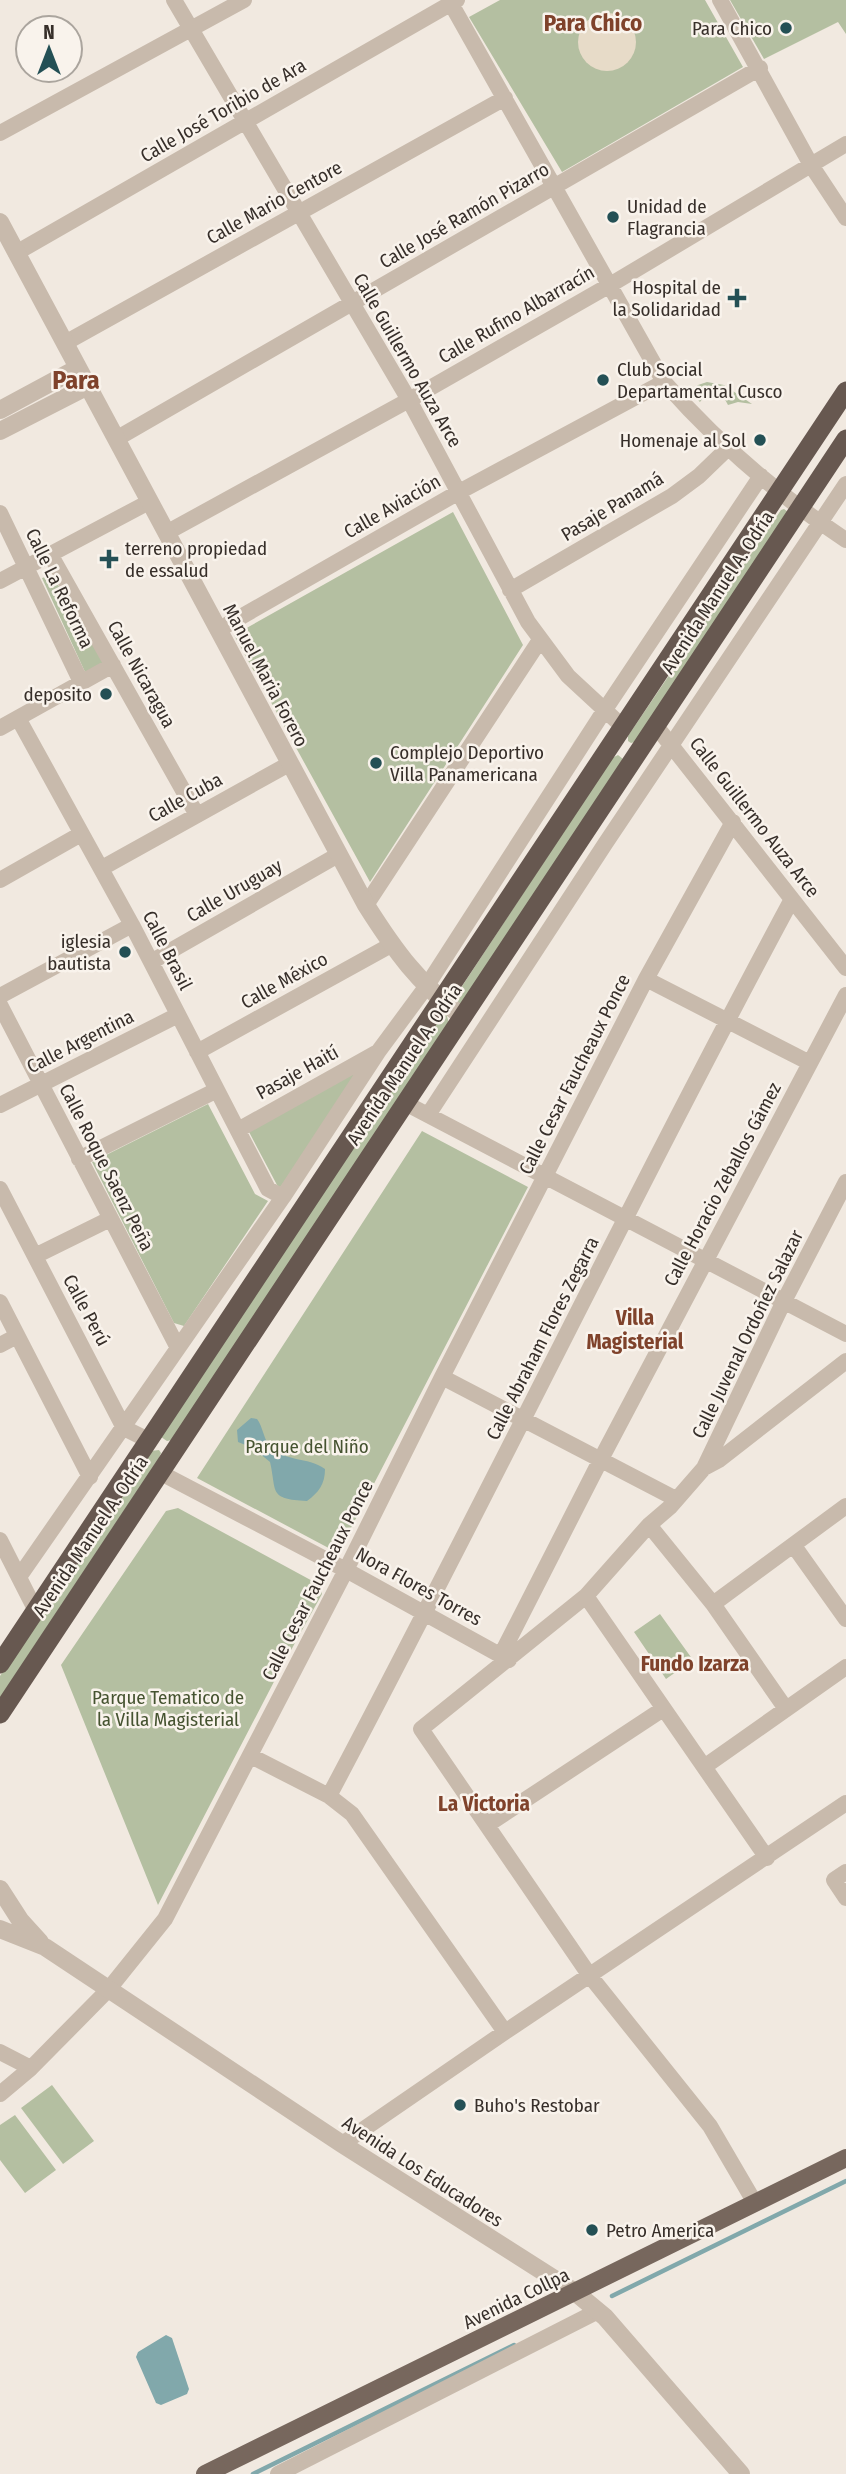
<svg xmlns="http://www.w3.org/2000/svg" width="846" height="2474" font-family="'Fira Sans Condensed',sans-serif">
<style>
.green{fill:#b4bfa1}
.plaza{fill:#e7dbc8}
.water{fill:#81a8ab}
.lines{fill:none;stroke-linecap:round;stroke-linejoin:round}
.stream{stroke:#81a8ab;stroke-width:4.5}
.minor{stroke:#c8baac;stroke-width:16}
.tertiary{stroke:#c8baac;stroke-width:18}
.primary{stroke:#77675d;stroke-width:18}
.trunk{stroke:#675850;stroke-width:19}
.poi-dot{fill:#245055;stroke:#f9f3ec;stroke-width:2.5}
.labels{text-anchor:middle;stroke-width:5;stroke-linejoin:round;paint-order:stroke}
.poi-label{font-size:19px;fill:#372f2a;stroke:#f9f3ec;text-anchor:start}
.street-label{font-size:19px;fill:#372f2a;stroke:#f9f3ec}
.park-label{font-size:19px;fill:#455330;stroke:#f9f3ec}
.neighbourhood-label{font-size:21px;font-weight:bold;fill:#7f422b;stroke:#f9f3ec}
.quarter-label{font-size:23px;font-weight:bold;fill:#7f422b;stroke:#f9f3ec}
.district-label{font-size:26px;font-weight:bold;fill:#7f422b;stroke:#f9f3ec}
</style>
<rect width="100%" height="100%" fill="#f1e9e0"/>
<path class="green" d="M500,0H705L743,67L562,172L469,17Z
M730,0H846V34L838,22L764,59Z
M707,382L724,385L752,404L738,402L728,405L722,394L714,390L708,391L700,402L690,392L698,385Z
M784,509L788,512L635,742L631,743L628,741V736L781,510Z
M453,512L523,645L370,882L234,635Z
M52,575L105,663L85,672L42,578Z
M618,755L623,759L460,1006L451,1003L612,758Z
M446,1013L449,1023L172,1440L167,1441L161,1437L439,1014Z
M364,1062L280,1188L277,1185L248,1130Z
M208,1104L255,1194L268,1201L184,1326L174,1323L92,1162Z
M422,1131L528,1187L338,1553L197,1478Z
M159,1450L161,1453L159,1458L0,1698V1676L151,1451Z
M178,1508L318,1584L322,1594L279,1672L158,1905L61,1665L166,1511Z
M660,1614L693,1660L666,1679L634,1632Z
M52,2085L94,2141L63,2164L21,2108Z
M15,2115L56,2170L25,2193L0,2160V2125Z"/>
<path class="plaza" d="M578 42a29 29 0 1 1 58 0a29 29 0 1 1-58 0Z"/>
<path class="water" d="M251,1418L257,1419C263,1427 263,1437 269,1445C285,1463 307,1456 325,1469C325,1484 319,1492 307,1501C268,1499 277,1492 270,1462L253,1448L238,1442L237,1430Z
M166,2335L172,2338L189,2389L187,2394L161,2405L156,2403L136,2357L138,2352Z"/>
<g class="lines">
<path class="stream" d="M612,2296L846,2181
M253,2474L514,2345"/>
<path class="minor" d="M174,0L409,400L528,622L568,676L622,726
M449,0L664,382C717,442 779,496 846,540
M720,0L811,165L846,218
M0,133L244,0
M16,253L457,0
M65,343L505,98
M116,439L760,68
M0,513L81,682
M166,533L409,400L610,285L846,144
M50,554L197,815
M0,581L149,502
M510,590L672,496L699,476L728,448
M218,630L459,492L664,382
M18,718L132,925L268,1189L283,1197
M656,726L846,968
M0,728L113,665
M102,868L289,764
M0,880L81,834
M366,905L540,640
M151,962L338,855
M646,979L810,1063
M0,996L132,925
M0,1005L178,1348
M197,1052L391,945
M405,1103L846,1334
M0,1105L178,1015
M428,1115L605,844L846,484
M238,1130L376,1053
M79,1159L217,1090
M0,1189L124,1428L148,1440
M35,1256L110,1219
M0,1302L90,1477
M0,1345L17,1336
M442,1377L676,1499
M704,1468L719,1460L846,1361
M159,1472L346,1570L509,1660
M649,1525L713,1604L786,1709
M0,1540L35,1609
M794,1546L846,1619
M19,1577L283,1197L378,1052L426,987L604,711L761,476
M586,1596L649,1525L670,1507L704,1468L784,1301L846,1182
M713,1604L846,1506
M501,1655L601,1459L846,995
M251,1756L329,1796L352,1814L505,2032
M704,1767L846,1667
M329,1796C487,1498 633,1195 792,899
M487,1825L663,1709
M846,1872L834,1880L846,1898
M0,2052L31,2068
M0,2094L31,2068L108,1990L165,1919L346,1570L442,1377L646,979L733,822
M342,2144L505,2032L846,1803
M755,2203L710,2126L590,1976L421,1729L586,1596L767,1858
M278,2474L598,2311"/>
<path class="tertiary" d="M0,222L366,905C395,951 419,984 463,1017
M0,410L78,368
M0,431L88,386
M0,1889L20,1920L40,1942
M0,1929L45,1947L342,2144L575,2292L605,2317L741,2474"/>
<path class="primary" d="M205,2474L846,2158"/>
<path class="trunk" d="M0,1664L846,391
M0,1714L846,439"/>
</g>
<g class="poi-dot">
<circle cx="786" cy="28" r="7"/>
<circle cx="613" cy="217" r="7"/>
<path d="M733.5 287.5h7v7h7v7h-7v7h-7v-7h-7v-7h7z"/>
<circle cx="603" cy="380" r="7"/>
<circle cx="760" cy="440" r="7"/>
<path d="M105.5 548.5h7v7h7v7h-7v7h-7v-7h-7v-7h7z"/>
<circle cx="106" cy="694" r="7"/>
<circle cx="376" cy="763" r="7"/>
<circle cx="125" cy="952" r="7"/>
<circle cx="460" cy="2105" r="7"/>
<circle cx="592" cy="2230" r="7"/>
</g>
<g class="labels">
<g class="poi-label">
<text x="772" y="35" text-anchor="end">Para Chico</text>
<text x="627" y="213">Unidad de<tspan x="627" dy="22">Flagrancia</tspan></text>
<text x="721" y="294" text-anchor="end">Hospital de<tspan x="721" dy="22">la Solidaridad</tspan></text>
<text x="617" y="376">Club Social<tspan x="617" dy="22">Departamental Cusco</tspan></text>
<text x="746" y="447" text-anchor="end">Homenaje al Sol</text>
<text x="125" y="555">terreno propiedad<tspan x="125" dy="22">de essalud</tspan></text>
<text x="92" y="701" text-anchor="end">deposito</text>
<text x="390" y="759">Complejo Deportivo<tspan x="390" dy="22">Villa Panamericana</tspan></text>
<text x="111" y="948" text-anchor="end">iglesia<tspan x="111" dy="22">bautista</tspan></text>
<text x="474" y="2112">Buho's Restobar</text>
<text x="606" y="2237">Petro America</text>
</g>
<g class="street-label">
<text transform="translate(223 110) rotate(-30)" y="7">Calle José Toribio de Ara</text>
<text transform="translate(274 202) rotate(-29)" y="7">Calle Mario Centore</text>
<text transform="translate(464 215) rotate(-30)" y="7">Calle José Ramón Pizarro</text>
<text transform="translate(516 314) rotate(-30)" y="7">Calle Rufino Albarracín</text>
<text transform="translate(408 360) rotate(60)" y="7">Calle Guillermo Auza Arce</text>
<text transform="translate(392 506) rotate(-30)" y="7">Calle Aviación</text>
<text transform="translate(612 506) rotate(-31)" y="7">Pasaje Panamá</text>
<text transform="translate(60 588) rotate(64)" y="7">Calle La Reforma</text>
<text transform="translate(717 592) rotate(-57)" y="7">Avenida Manuel A. Odría</text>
<text transform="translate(142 674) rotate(61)" y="7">Calle Nicaragua</text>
<text transform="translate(266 675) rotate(62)" y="7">Manuel Maria Forero</text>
<text transform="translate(185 797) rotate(-29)" y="7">Calle Cuba</text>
<text transform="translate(755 817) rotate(52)" y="7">Calle Guillermo Auza Arce</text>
<text transform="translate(234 890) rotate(-30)" y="7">Calle Uruguay</text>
<text transform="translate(168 950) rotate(63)" y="7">Calle Brasil</text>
<text transform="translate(284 980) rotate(-29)" y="7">Calle México</text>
<text transform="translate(80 1041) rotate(-27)" y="7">Calle Argentina</text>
<text transform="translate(404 1064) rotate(-56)" y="7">Avenida Manuel A. Odría</text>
<text transform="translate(297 1072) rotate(-29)" y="7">Pasaje Haití</text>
<text transform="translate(574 1074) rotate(-63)" y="7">Calle Cesar Faucheaux Ponce</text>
<text transform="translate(107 1167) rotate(63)" y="7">Calle Roque Saenz Peña</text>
<text transform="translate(722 1184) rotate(-62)" y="7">Calle Horacio Zeballos Gámez</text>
<text transform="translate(87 1310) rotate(62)" y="7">Calle Perú</text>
<text transform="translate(747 1334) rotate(-64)" y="7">Calle Juvenal Ordoñez Salazar</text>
<text transform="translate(542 1338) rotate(-63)" y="7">Calle Abraham Flores Zegarra</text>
<text transform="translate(90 1536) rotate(-56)" y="7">Avenida Manuel A. Odría</text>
<text transform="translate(317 1580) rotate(-63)" y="7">Calle Cesar Faucheaux Ponce</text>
<text transform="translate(419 1586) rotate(29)" y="7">Nora Flores Torres</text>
<text transform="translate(423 2171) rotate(33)" y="7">Avenida Los Educadores</text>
<text transform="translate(516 2298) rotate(-26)" y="7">Avenida Collpa</text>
</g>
<g class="park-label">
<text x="307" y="1453">Parque del Niño</text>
<text x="168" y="1704">Parque Tematico de<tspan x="168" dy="22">la Villa Magisterial</tspan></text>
</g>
<g class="neighbourhood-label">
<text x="635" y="1325">Villa<tspan x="635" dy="24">Magisterial</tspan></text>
<text x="695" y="1671">Fundo Izarza</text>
<text x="484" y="1811">La Victoria</text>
</g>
<g class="quarter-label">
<text x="593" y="31">Para Chico</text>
</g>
<g class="district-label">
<text x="76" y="389">Para</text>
</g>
</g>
<g transform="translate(49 49)"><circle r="33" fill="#f9f3ec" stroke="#aba59e" stroke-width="2"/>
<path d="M0-5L12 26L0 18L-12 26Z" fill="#245055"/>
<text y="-10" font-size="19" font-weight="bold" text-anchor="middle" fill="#372f2a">N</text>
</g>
</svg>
